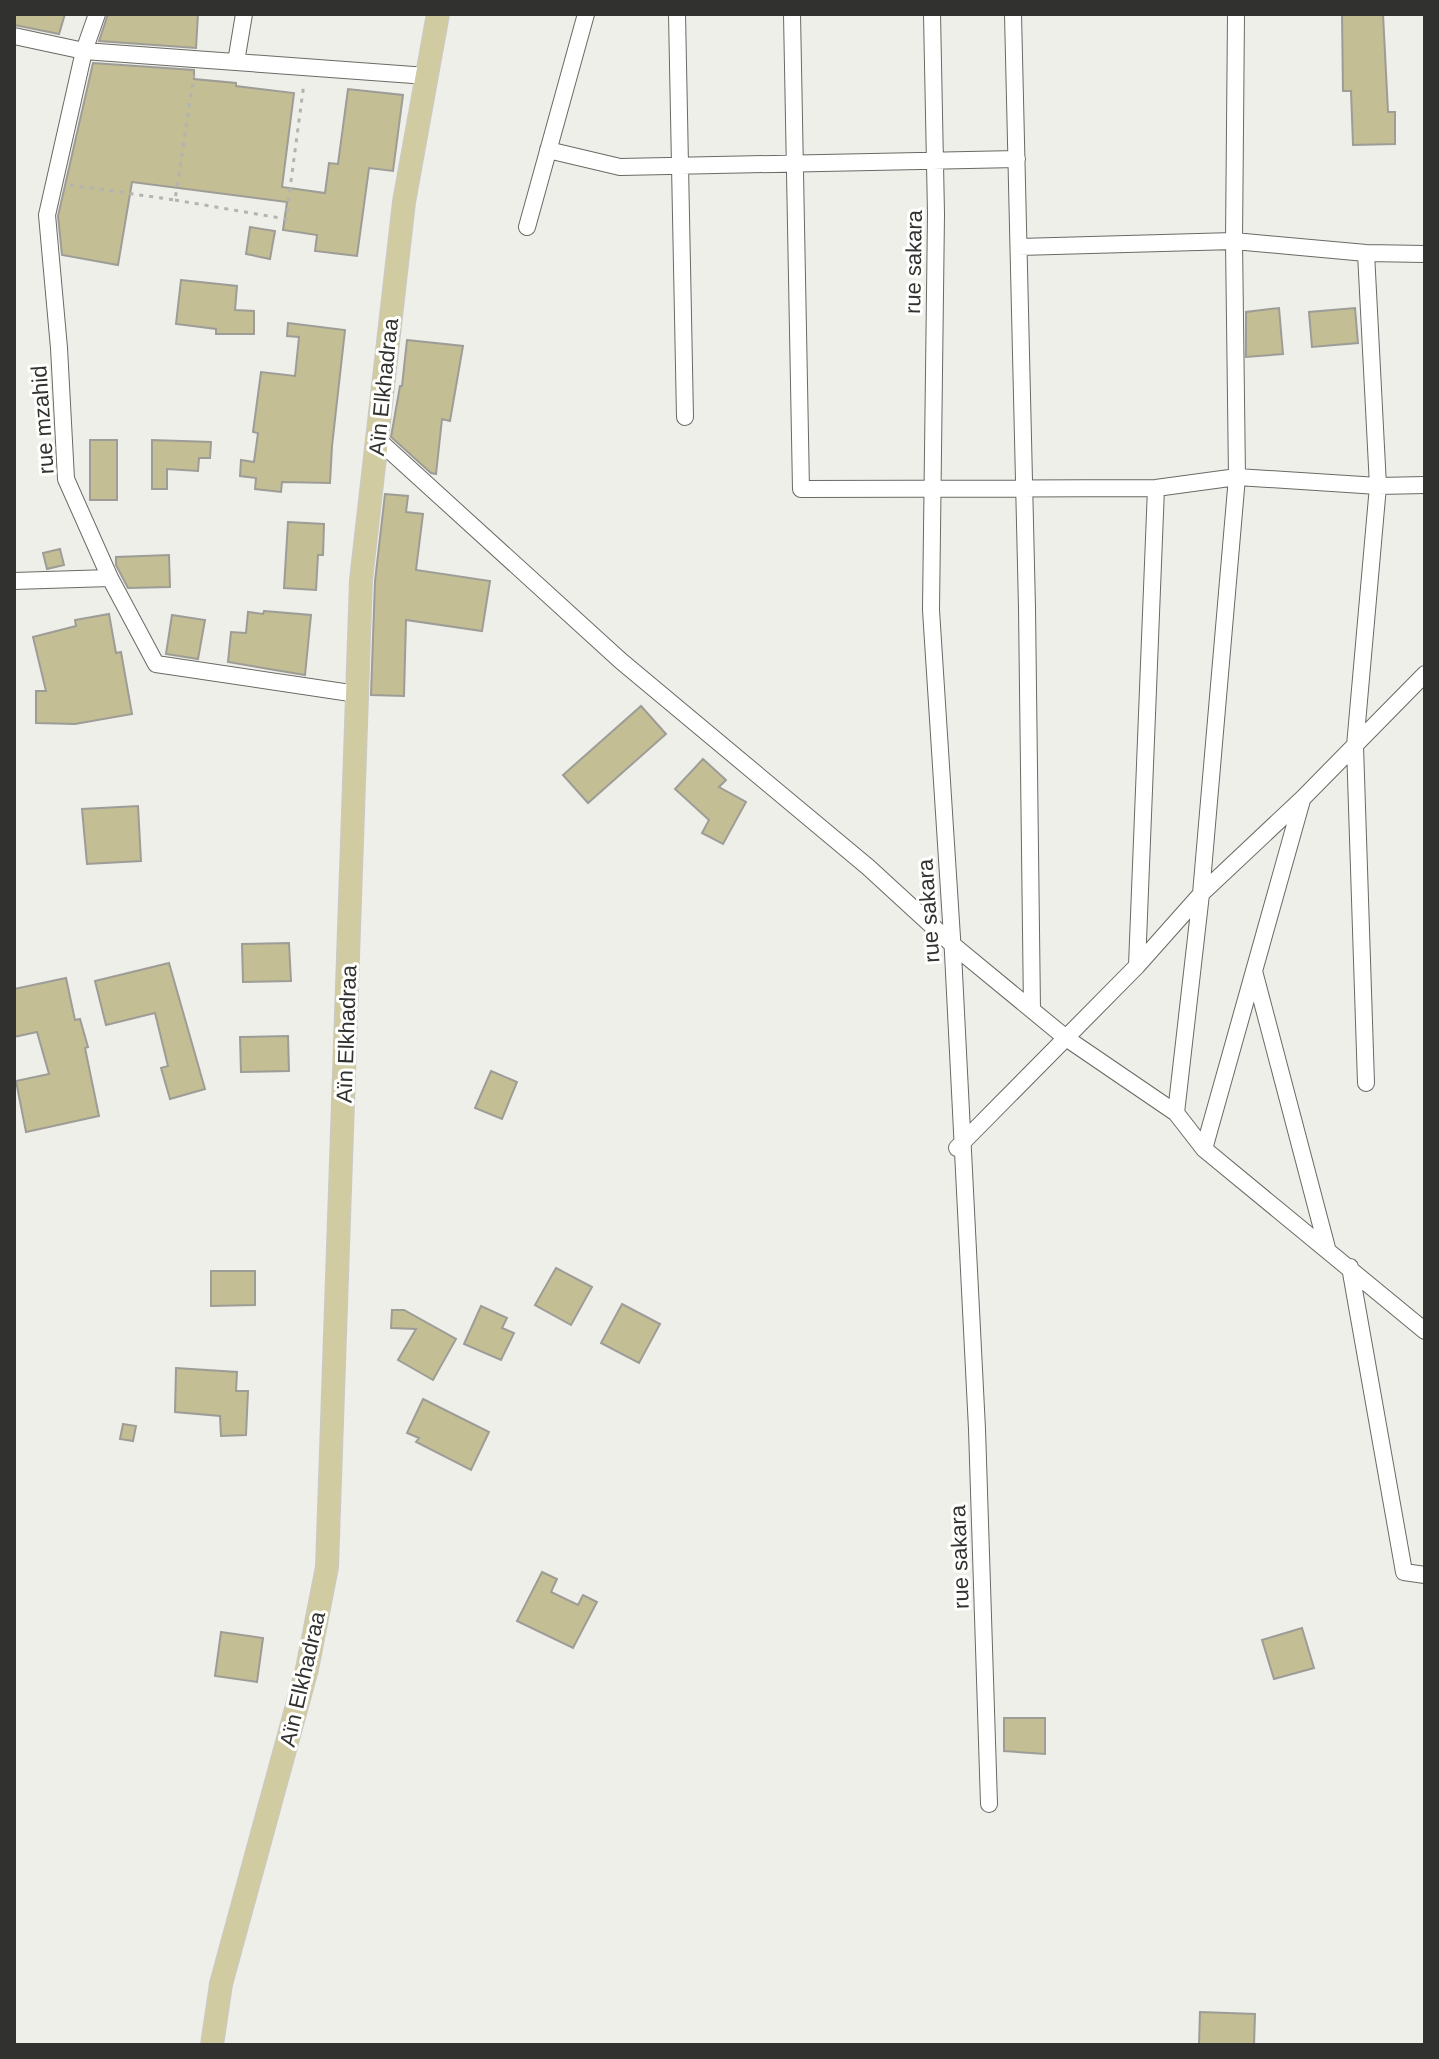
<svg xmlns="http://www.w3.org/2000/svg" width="1439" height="2059" font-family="Helvetica,sans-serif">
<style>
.building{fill:#c3be94;stroke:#9d9c97;stroke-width:2}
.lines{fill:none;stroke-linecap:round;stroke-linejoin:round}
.minor-casing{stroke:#6a6964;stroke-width:18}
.major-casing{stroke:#c9c9c9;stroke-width:24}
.path{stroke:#b3b3af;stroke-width:3;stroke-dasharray:4 6;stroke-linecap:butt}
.minor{stroke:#fff;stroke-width:16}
.major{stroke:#d1cba1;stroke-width:22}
.labels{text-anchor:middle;stroke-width:6;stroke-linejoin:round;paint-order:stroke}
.street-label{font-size:22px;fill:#31312f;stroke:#fffffe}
</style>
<rect width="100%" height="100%" fill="#efefe9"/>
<path class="building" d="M14,14H65L59,34L14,25Z
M108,14H198L196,48L99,41Z
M1342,14H1383L1388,112H1395V144L1353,145L1351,91H1343Z
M93,63L194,70V79L236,83V86L294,93L282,187L325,193L329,163L338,164L348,89L403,95L393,171L369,168L357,256L315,251L317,235L283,230L287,202L132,182L118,265L62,255L58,216Z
M250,227L275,231L270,259L246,254Z
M181,280L237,286L235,310L254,311V334H216V329L176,324Z
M1279,308L1283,354L1246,357V312Z
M1355,308L1358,343L1312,347L1309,312Z
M288,323L345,330L332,446L330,483L282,482L281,492L255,489L256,478L240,476L241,460L254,462L258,433L253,432L261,372L295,376L299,337L287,336Z
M407,340L463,346L450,421L442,419L436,474L431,473L391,437L400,386H402Z
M90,440H117V500H90Z
M152,440L211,442L210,458H199L198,471L167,469V489H152Z
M385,494L408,496L406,512L423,514L416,570L490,581L482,631L406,620L404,696L371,695L375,581Z
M288,522L324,524L323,555H318L316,590L284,588Z
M60,549L64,565L47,569L43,553Z
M169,555L170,587L128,588L116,565V557Z
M264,611L311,615L305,675L228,662L231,632L246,633L248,612L263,614Z
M109,614L116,653L121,652L132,714L75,724L36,723V691H46L33,637L76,626L75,620Z
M172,615L205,620L198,659L166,654Z
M641,706L666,734L588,803L563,775Z
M703,759L726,780L719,787L746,802L723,844L702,833L709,820L675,789Z
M138,806L141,861L87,864L82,809Z
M289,943L291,981L243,982L242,944Z
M169,963L205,1089L170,1099L161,1068L168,1066L155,1013L106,1025L95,981Z
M66,978L75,1020L80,1019L88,1047L85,1048L99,1116L26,1132L16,1081L49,1074L37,1032L14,1037V989Z
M288,1036L289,1071L241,1072L240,1037Z
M491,1071L517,1082L502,1119L475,1108Z
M556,1268L592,1287L571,1325L535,1305Z
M211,1271H255V1305L211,1306Z
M622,1304L660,1324L639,1363L601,1343Z
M481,1306L507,1318L502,1328L514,1333L501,1360L464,1344Z
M392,1310H404L456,1339L433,1380L398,1360L416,1329L391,1328Z
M176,1368L237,1372L236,1391H248L246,1435L221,1436L220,1416L175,1412Z
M423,1399L489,1432L471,1470L416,1442L419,1438L407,1433Z
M123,1424L136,1426L133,1441L120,1439Z
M542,1572L557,1579L551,1592L578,1605L583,1595L597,1602L573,1648L517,1621Z
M1302,1628L1314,1668L1274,1679L1262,1640Z
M221,1632L263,1638L257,1682L215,1676Z
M1004,1718H1045V1754L1004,1751Z
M1200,2012L1255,2014L1254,2045H1199Z"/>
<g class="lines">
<g class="minor-casing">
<path id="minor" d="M97,14L84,51L47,215L59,348L66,479L110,578L156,664L357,694
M677,14L685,417
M792,14L801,489L1156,488L1237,477L1378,486L1425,485
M932,14L936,214L931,610L953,953L977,1429L989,1804
M1013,14L1027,608L1032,1010
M14,36L84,51L427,76
M236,62L244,14
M548,150L620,167L1017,159
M527,227L586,14
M1019,247L1234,241L1366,253L1425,254
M1366,253L1378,486L1355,746L1366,1083
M377,439L621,661L868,867L953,945L1066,1038L1176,1113L1204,1149L1425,1331
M14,581L110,578
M1137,966L1156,488
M1254,971L1327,1248
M1176,1113L1201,894L1237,477L1234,241L1236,14
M957,1148L1137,966L1201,894L1303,798L1425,674
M1204,1149L1302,800
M1350,1267L1404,1572L1425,1575"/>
</g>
<g class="major-casing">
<path id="major" d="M212,2045L221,1984L307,1669L327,1567L361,580L404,202L438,14"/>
</g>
<path class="path" d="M70,185L175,200L194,75
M175,200L286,219L304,83"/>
<use href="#minor" class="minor"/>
<use href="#major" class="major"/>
</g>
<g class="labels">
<g class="street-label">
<text transform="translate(913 262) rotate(-89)" y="8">rue sakara</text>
<text transform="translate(383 387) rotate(-84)" y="8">Aïn Elkhadraa</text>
<text transform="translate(42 420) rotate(-94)" y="8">rue mzahid</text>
<text transform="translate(928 911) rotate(-94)" y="8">rue sakara</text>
<text transform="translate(346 1034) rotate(-88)" y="8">Aïn Elkhadraa</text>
<text transform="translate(959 1557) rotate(-92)" y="8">rue sakara</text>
<text transform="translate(302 1679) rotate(-77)" y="8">Aïn Elkhadraa</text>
</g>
</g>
<rect width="1439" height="2059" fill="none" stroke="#31312f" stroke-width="32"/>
</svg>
